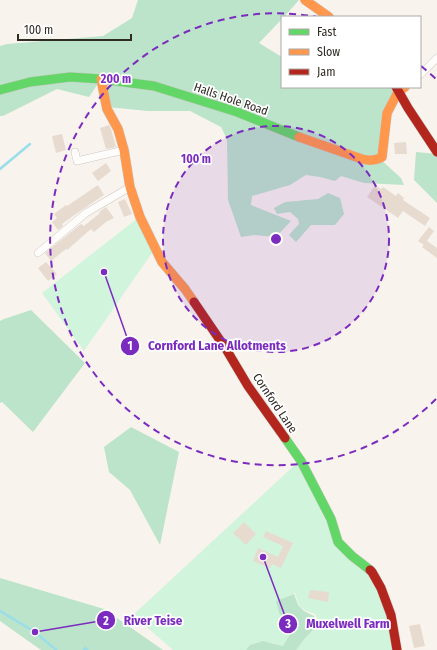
<svg xmlns="http://www.w3.org/2000/svg" width="437" height="650" font-family="'Fira Sans Condensed',sans-serif">
<style>
.green{fill:#d1f4dc}
.forest{fill:#bbe4ca}
.lines{fill:none;stroke-linecap:round;stroke-linejoin:round}
.stream{stroke:#9adeea;stroke-width:2.5}
.building{fill:#e7dbd0}
.street-casing{stroke:#cdc8c2;stroke-width:8}
.fast-casing{stroke:#cdc8c2;stroke-width:10}
.slow-casing{stroke:#cdc8c2;stroke-width:10}
.jam-casing{stroke:#cdc8c2;stroke-width:10}
.street{stroke:#fefdfc;stroke-width:7}
.fast{stroke:#63d668;stroke-width:9}
.slow{stroke:#ff974d;stroke-width:9}
.jam{stroke:#b3261e;stroke-width:9}
.ring{fill:none;stroke:#7b2cbf;stroke-width:2;stroke-dasharray:7 5}
.labels{text-anchor:middle;stroke-width:3.5;stroke-linejoin:round;paint-order:stroke}
.street-label{font-size:12px;fill:#302b25;stroke:#fff}
.centre{fill:#7b2cbf;stroke:#fff;stroke-width:2}
.ring-label{font-size:12px;text-anchor:middle;font-weight:bold;fill:#7b2cbf;stroke:#fff;stroke-width:3.5;stroke-linejoin:round;paint-order:stroke}
.leader{fill:none;stroke:#7b2cbf;stroke-width:1.5}
.callout-dot{fill:#7b2cbf;stroke:#fff;stroke-width:1.5}
.mark-label{font-size:12px;text-anchor:middle;font-weight:bold;fill:#fff}
.callout-label{font-size:13px;text-anchor:middle;font-weight:bold;fill:#7b2cbf;stroke:#fff;stroke-width:3.5;stroke-linejoin:round;paint-order:stroke}
</style>
<rect width="100%" height="100%" fill="#f9f3ed"/>
<path class="green" d="M139,217L154,250L84,351L42,293Z
M299,461L338,542L381,588L397,650H296L306,637L319,623L315,614C300,609 299,608 295,593L277,601L279,613L293,631L283,646C270,642 257,638 246,650H173L133,615Z"/>
<path class="forest" d="M138,0H299L284,17H282V19L259,43L282,57V87H394L380,159L401,178L404,185L364,183L341,176L335,181L320,177L306,175L290,185L252,196L251,205L291,221L276,237L254,235L241,237L228,200L227,139L221,127L190,111H148L107,107L101,79L89,97L57,89L3,116H0V46L7,44L103,36L132,18Z
M416,152L437,154V203L414,180Z
M328,193L340,198L344,214L335,225H311L296,242L289,235L299,224L298,219L290,212L277,214L274,208L285,202L318,199Z
M31,310L85,363L33,432L2,402L0,403V321L4,319Z
M131,427L179,452L160,545L130,490L109,472L104,447Z
M0,578L104,609L163,650H41L0,621Z
M294,594L298,605L304,611L314,616L319,624L306,637L296,650H246L250,645L263,641L283,646L292,631L279,613L276,601Z"/>
<g class="lines">
<path class="stream" d="M0,169L30,144
M0,611L35,632L56,650
M84,650L85,648L87,650"/>
</g>
<path class="building" d="M109,125L111,129L116,147L106,149L100,128Z
M62,134L66,150L56,153L52,136Z
M406,142L407,154H395L394,143Z
M106,163L111,171L98,181L92,173Z
M98,185L104,195L73,216L62,224L63,226L58,230L52,222L57,218L54,214L66,205L67,206Z
M375,185L381,189L383,187L396,196L398,193L404,198L403,200L430,218L425,226L403,211L398,218L367,197Z
M125,199L132,214L124,217L118,202Z
M106,207L114,218L106,222L94,232L91,229L67,250L66,249L51,261L45,253L81,224L84,226L100,213L99,212Z
M429,227L434,231L424,245L418,241Z
M427,241L437,248V258L422,247Z
M46,262L57,274L48,281L38,268Z
M244,522L256,534L246,545L233,533Z
M266,531L293,543L281,568L272,564L270,568L253,561L258,548L278,557L283,546L263,537Z
M310,590L329,592L328,602L308,598Z
M420,624L425,646L414,648L409,626Z"/>
<g class="lines">
<g class="street-casing">
<path id="street" d="M420,75L437,58
M75,152L77,161L124,150
M38,253L86,213L130,187"/>
</g>
<g class="fast-casing">
<path id="fast" d="M0,90L30,82L70,77L101,79L154,86L237,112L299,137
M285,438L301,461L331,519L338,542L352,556L370,570"/>
</g>
<g class="slow-casing">
<path id="slow" d="M305,0L329,17
M101,79L107,109L118,129L124,150L130,187L140,217L162,262L185,289L194,302
M299,137L362,159C369,161 375,161 382,157L387,113L398,92L405,87"/>
</g>
<g class="jam-casing">
<path id="jam" d="M396,87L408,108L437,152
M194,302L226,349L248,386L285,438
M370,570L372,572L381,588L391,615L397,650"/>
</g>
<use href="#street" class="street"/>
<use href="#fast" class="fast"/>
<use href="#slow" class="slow"/>
<use href="#jam" class="jam"/>
</g>
<circle cx="276" cy="239" r="113" fill="#7b2cbf" fill-opacity=".12"/>
<g class="ring">
<circle cx="276" cy="239" r="113"/>
<path d="M436 399A226 226 0 1 1 317 17M421 66A226 226 0 0 1 436 79"/>
</g>
<g class="labels">
<g class="street-label">
<text transform="translate(231 99) rotate(19)" y="4">Halls Hole Road</text>
<text transform="translate(275 403) rotate(56)" y="4">Cornford Lane</text>
</g>
</g>
<circle cx="276" cy="239" r="6" class="centre"/>
<g class="ring-label">
<text x="116" y="83">200 m</text>
<text x="196" y="163">100 m</text>
</g>
<path class="leader" d="M104 272L130 346M35 632L106 620M263 557L288 624"/>
<g class="callout-dot">
<circle cx="104" cy="272" r="4"/>
<circle cx="35" cy="632" r="4"/>
<circle cx="263" cy="557" r="4"/>
<circle cx="130" cy="346" r="10"/>
<circle cx="106" cy="620" r="10"/>
<circle cx="288" cy="624" r="10"/>
</g>
<g class="mark-label">
<text x="130" y="350">1</text>
<text x="106" y="625">2</text>
<text x="288" y="628">3</text>
</g>
<g class="callout-label">
<text x="217" y="350">Cornford Lane Allotments</text>
<text x="153" y="625">River Teise</text>
<text x="348" y="628">Muxelwell Farm</text>
</g>
<rect x="281" y="16" width="140" height="72" fill="#ffffff" stroke="#acaaa8"/>
<rect x="289" y="29" width="20" height="6" fill="#63d668" stroke="#acaaa8"/>
<text x="317" y="36" font-size="12" fill="#302b25">Fast</text>
<rect x="289" y="49" width="20" height="6" fill="#ff974d" stroke="#acaaa8"/>
<text x="317" y="56" font-size="12" fill="#302b25">Slow</text>
<rect x="289" y="69" width="20" height="6" fill="#b3261e" stroke="#acaaa8"/>
<text x="317" y="76" font-size="12" fill="#302b25">Jam</text>
<path d="M18 34v6h113v-6" fill="none" stroke="#302b25" stroke-width="2"/>
<text x="24" y="34" font-size="12" fill="#302b25" stroke="#ffffff" stroke-width="3" paint-order="stroke">100 m</text>
</svg>
